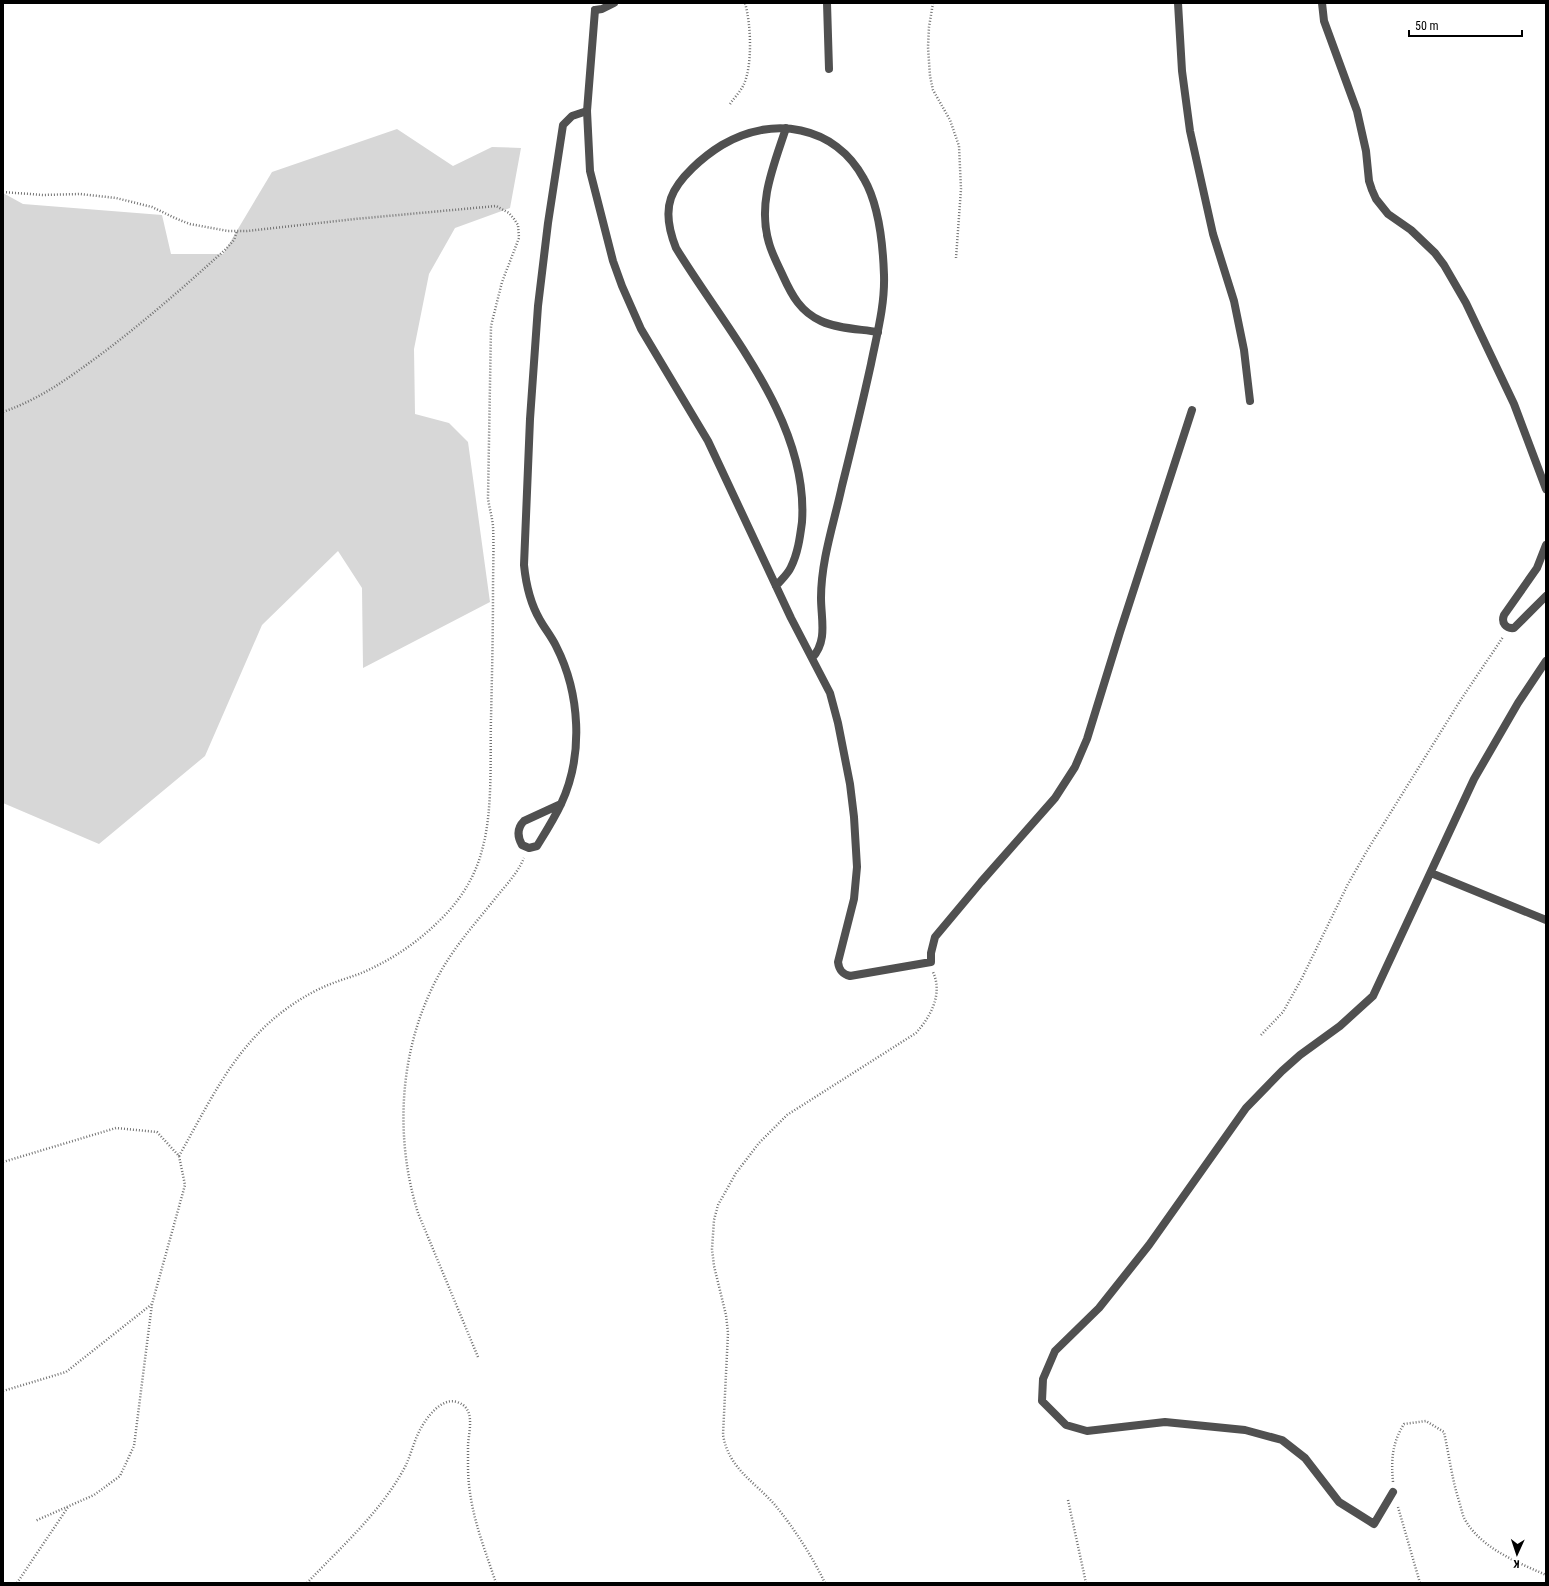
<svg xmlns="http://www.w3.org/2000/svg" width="1549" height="1586" font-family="'Roboto Condensed',sans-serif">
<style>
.green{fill:#d7d7d7}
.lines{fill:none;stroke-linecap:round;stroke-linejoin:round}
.path{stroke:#727272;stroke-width:2.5;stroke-dasharray:1 2;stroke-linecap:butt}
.lane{stroke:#505050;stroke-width:8}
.street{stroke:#505050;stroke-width:8}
</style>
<rect width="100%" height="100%" fill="#fff"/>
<path class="green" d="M397,129L453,166L492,147L521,148L510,208L455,228L429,274L414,349L415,414L449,423L468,442L490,602L363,668L362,588L338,551L262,625L205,756L99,844L3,803V193L23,204L162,215L171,254H223L272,172Z"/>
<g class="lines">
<path class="path" d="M933,3L929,27L928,47L930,76L933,90L950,120L959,146L961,189L956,258
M730,104C734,98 740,92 743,86C753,67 751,23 745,3
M3,192L43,195L80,194L116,198L152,207L177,219L190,224L228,231H247L355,219L496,206L509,213L514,219L518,225L519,238L502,282L491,326L488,498C489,507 492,516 493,526C494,547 493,569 493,590C493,633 492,676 491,718C490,759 493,812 482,850C475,878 459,902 439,921C416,944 388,962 359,974C345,979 331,983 317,990C243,1028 218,1087 179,1156
M3,412C42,398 67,379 100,355C144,322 185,286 226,249L234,240L237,231
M1261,1035L1283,1012L1302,978L1348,884L1368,849L1460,701L1503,637
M3,1162L116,1128L157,1132L179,1156L185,1185L152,1304L134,1446L120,1476L94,1495L35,1521
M478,1357L418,1213C391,1127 401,1027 453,952C467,932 483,914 498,895C508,883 518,872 524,858
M3,1391L66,1372L152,1304
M1393,1482C1391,1460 1392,1443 1404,1424L1426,1421L1444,1432C1449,1455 1452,1479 1459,1501C1461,1507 1462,1513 1464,1518C1480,1548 1517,1562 1546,1575
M1068,1500L1086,1583
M1398,1507L1420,1583
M17,1583L68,1507
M307,1583C342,1546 380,1513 405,1467C411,1455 414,1440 421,1428C427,1417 442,1397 457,1402C476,1408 469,1430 468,1445C468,1452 468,1459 468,1466C468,1508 483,1544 496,1583
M825,1583C812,1556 794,1528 775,1505C754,1481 729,1469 723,1435L728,1333L726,1315L714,1266L712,1249L714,1220L718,1205L736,1173L759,1143L787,1115L916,1033C931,1016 943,994 933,972"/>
<path class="lane" d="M595,10L602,9L614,3
M786,128C774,165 757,203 769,243C772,254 778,265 783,276C792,296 801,312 821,321C838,329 860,329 878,332
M561,804L524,821C517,828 517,836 522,845L529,848L537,846C545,833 554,819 561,804C584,755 580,693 556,646C551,636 545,629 540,620C530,603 526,585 524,565L530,419L538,306L548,223L563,125L572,116L587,111"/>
<path class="street" d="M827,3L829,69
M1178,3L1182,71L1190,131L1213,234L1234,301L1244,350L1250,401
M1322,3L1324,21L1357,111L1366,151L1369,181L1372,190L1376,199L1388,214L1411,230L1435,253L1444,265L1466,303L1514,404L1546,489
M595,10L587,111L590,171L613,261L622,286L641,329L708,441L791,618L830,693L838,723L850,784L854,817L857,867L854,899L838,962C839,970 842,974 850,976L931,962V953L935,937L981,882L1055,798L1075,767L1087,739L1120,632L1192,410
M1546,545L1537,568L1504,615C1501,623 1506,629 1514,628L1546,596
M776,586C781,580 788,574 791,567C798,553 800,537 802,522C809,421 726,330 676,248C670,233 665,215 671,198C678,178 704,156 722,145C772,115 835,125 864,179C879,205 883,245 884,275C885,305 877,334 871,364C862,405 852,446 842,486C834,523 821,560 821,598C821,619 828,641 812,658
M1431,873L1546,920
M1393,1492L1374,1524L1339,1502L1305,1458L1282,1440L1245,1430L1165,1422L1087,1431L1066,1425L1042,1401L1043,1379L1055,1351L1099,1308L1149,1245L1246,1108L1282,1071L1300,1055L1340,1026L1373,996L1474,779L1518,703L1546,661"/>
</g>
<rect width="1549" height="1586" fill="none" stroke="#000000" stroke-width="8"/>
<g transform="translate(1517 1554) rotate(183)" stroke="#ffffff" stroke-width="3" paint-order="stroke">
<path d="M0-3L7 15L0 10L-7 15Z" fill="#000000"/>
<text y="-6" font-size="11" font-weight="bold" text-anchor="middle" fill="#000000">K</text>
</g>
<path d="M1409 30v6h113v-6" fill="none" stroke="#000000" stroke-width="2"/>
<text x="1415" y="30" font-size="12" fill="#000000" stroke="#ffffff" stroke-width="3" paint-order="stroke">50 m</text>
</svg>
